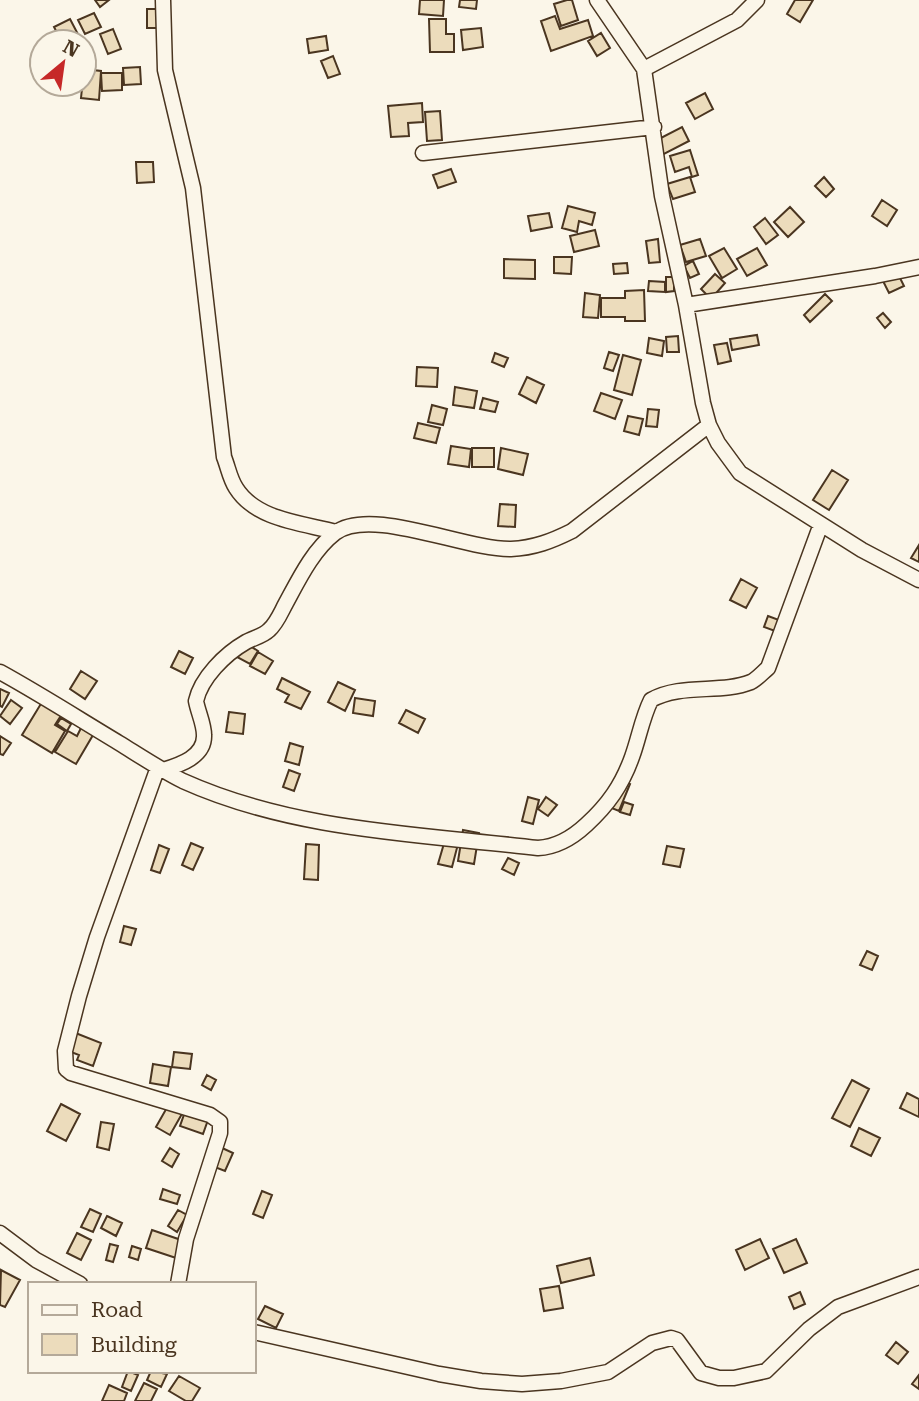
<svg xmlns="http://www.w3.org/2000/svg" width="919" height="1401" font-family="'Roboto Serif',serif">
<style>
.building{fill:#ecdcbc;stroke:#4a3520;stroke-width:2}
.lines{fill:none;stroke-linecap:round;stroke-linejoin:round}
.minor-casing{stroke:#4a3520;stroke-width:17}
.minor{stroke:#fbf6e9;stroke-width:14}
</style>
<rect width="100%" height="100%" fill="#fbf6e9"/>
<path class="building" d="M95,0H109L100,7Z
M420,0H444L443,16L419,14Z
M460,0H477L476,9L459,7Z
M567,0H572L578,20L561,26L554,4Z
M795,0H813L800,22L787,14Z
M147,9H165V28H147Z
M94,13L101,27L85,34L78,20Z
M555,16L560,29L588,20L593,36L551,51L541,21Z
M70,19L82,42H62L54,27Z
M429,19H446V34H454V52H430Z
M481,28L483,47L463,50L461,30Z
M113,29L121,49L108,54L100,34Z
M601,33L610,48L597,56L588,41Z
M326,36L328,50L309,53L307,39Z
M333,56L340,74L328,78L321,61Z
M140,67L141,84L124,85L123,68Z
M84,69L101,71L99,100L81,98Z
M101,73H122V90L102,91Z
M705,93L713,109L695,119L686,103Z
M422,103L423,122L408,123L409,136L391,137L388,106Z
M440,111L442,140L427,141L425,112Z
M682,127L689,141L662,155L655,141Z
M690,150L698,175L692,177L689,167L675,172L670,156Z
M136,162H153L154,182L137,183Z
M451,169L456,182L438,188L433,175Z
M690,177L695,192L673,199L667,184Z
M824,177L834,189L826,197L815,186Z
M882,200L897,210L887,226L872,216Z
M568,206L595,213L592,225L579,221L577,232L562,228Z
M790,207L804,222L788,237L774,222Z
M549,213L552,227L531,231L528,216Z
M765,218L778,235L766,244L754,227Z
M595,230L599,246L574,252L570,236Z
M658,239L660,262L649,263L646,241Z
M700,239L706,256L686,262L680,245Z
M724,248L737,269L722,278L709,256Z
M757,248L767,265L747,276L737,259Z
M554,257H572L571,274L554,273Z
M504,259L535,260V279L504,278Z
M693,261L699,274L690,278L684,266Z
M627,263L628,273L614,274L613,264Z
M715,274L725,283L711,299L701,289Z
M898,274L904,286L889,293L883,281Z
M666,277H674V291L666,292Z
M649,281L665,282V292L648,291Z
M644,290L645,321H625V317H601V298H625V291Z
M585,293L600,295L598,318L583,317Z
M825,294L832,301L810,322L804,315Z
M883,313L891,322L885,328L877,318Z
M757,335L759,345L732,350L730,339Z
M678,336L679,352H667L666,337Z
M649,338L664,341L662,356L647,353Z
M727,343L731,361L718,364L714,345Z
M609,352L619,355L613,371L604,368Z
M495,353L508,358L504,367L492,362Z
M623,355L641,360L632,395L614,390Z
M417,367L438,368L437,387L416,386Z
M527,377L544,385L536,403L519,394Z
M455,387L477,391L474,408L453,405Z
M601,393L622,400L615,419L594,411Z
M483,398L498,402L495,412L480,409Z
M432,405L447,409L443,425L428,422Z
M648,409L659,410L657,427L646,426Z
M628,416L643,419L639,435L624,431Z
M418,423L440,428L436,443L414,438Z
M451,446L471,449L469,467L448,464Z
M472,448H494V467H472Z
M501,448L528,454L523,475L498,469Z
M832,470L848,480L829,510L813,500Z
M500,504L516,505L515,527L498,526Z
M919,545V562L911,558Z
M741,579L757,588L746,608L730,600Z
M768,616L779,620L775,631L764,627Z
M244,642L258,651L250,664L235,656Z
M179,651L193,658L185,674L171,667Z
M258,652L273,661L265,674L250,666Z
M81,671L97,681L85,699L70,689Z
M282,678L310,692L301,709L285,702L289,695L277,689Z
M338,682L355,690L345,711L328,702Z
M0,689L9,693L2,707L0,706Z
M355,698L375,701L373,716L353,713Z
M11,700L22,708L10,724L0,716Z
M42,702L62,714L55,725L65,731L52,753L22,735Z
M406,710L425,719L418,733L399,723Z
M229,712L245,714L243,734L226,732Z
M61,718L71,724L67,731L57,724Z
M81,728L93,735L76,764L55,752L68,731L77,736Z
M0,736L11,743L3,755L0,754Z
M290,743L303,747L299,765L285,761Z
M289,770L300,774L294,791L283,787Z
M619,780L630,784L619,811L609,807Z
M528,797L539,800L533,824L522,821Z
M546,797L557,805L548,816L538,809Z
M624,802L633,805L630,815L620,812Z
M463,830L479,833L474,864L458,861Z
M445,840L458,844L452,867L438,864Z
M191,843L203,848L193,870L182,865Z
M306,844L319,845L318,880L304,879Z
M159,845L169,849L160,873L151,870Z
M667,846L684,849L680,867L663,864Z
M508,858L519,863L514,875L502,869Z
M124,926L136,929L131,945L120,942Z
M867,951L878,956L872,970L860,965Z
M73,1032L101,1043L93,1066L77,1060L79,1055L66,1050Z
M174,1052L192,1054L190,1069L172,1067Z
M153,1064L171,1067L168,1086L150,1083Z
M207,1075L216,1080L211,1090L202,1085Z
M852,1080L869,1089L850,1127L832,1118Z
M907,1093L919,1099V1117L900,1108Z
M61,1104L80,1114L66,1141L47,1131Z
M169,1104L183,1112L170,1135L156,1127Z
M186,1109L209,1117L203,1134L180,1126Z
M101,1122L114,1124L109,1150L97,1147Z
M859,1128L880,1138L871,1156L851,1146Z
M220,1147L233,1153L225,1171L212,1166Z
M170,1148L179,1154L172,1167L162,1161Z
M163,1189L180,1195L177,1204L160,1199Z
M262,1191L272,1195L263,1218L253,1214Z
M90,1209L101,1214L93,1232L81,1227Z
M178,1210L187,1215L177,1232L168,1226Z
M107,1216L122,1223L116,1236L101,1228Z
M152,1230L184,1241L179,1259L146,1248Z
M77,1233L91,1240L81,1260L67,1253Z
M760,1239L769,1258L745,1270L736,1250Z
M796,1239L807,1263L784,1273L773,1249Z
M110,1244L118,1246L113,1262L106,1260Z
M132,1246L141,1249L138,1260L129,1257Z
M590,1258L594,1275L561,1283L557,1266Z
M1,1270L20,1280L5,1307L0,1305Z
M559,1286L563,1308L544,1311L540,1289Z
M800,1292L805,1304L794,1309L789,1297Z
M265,1306L283,1314L276,1328L258,1319Z
M896,1342L908,1352L898,1364L886,1355Z
M128,1371L138,1375L131,1391L122,1387Z
M151,1371L167,1374L161,1387L147,1380Z
M919,1375V1389L912,1384Z
M179,1376L200,1388L192,1401H186L169,1391Z
M144,1383L157,1389L151,1401H135Z
M109,1385L127,1393L124,1401H102Z"/>
<g class="lines">
<g class="minor-casing">
<path id="minor" d="M163,0L165,70L193,188L224,457C228,467 230,479 236,488C256,520 302,523 336,532
M597,0L644,69L662,196L686,305L703,403L709,425L718,443L740,473L862,550L919,580
M644,69L737,20L757,0
M423,153L654,127
M686,305L875,276L919,267
M0,672C40,694 79,719 119,743C140,756 161,770 183,781C294,831 419,834 538,848C557,847 572,838 586,825C608,805 622,785 632,757C639,738 642,718 651,700C681,683 721,694 751,682C757,679 763,672 768,668L821,524
M158,767L97,937L79,996L65,1051L66,1069L71,1073L210,1115L220,1122V1133L186,1239L178,1284
M163,770C179,765 205,757 204,735C204,724 198,712 196,701C201,678 225,654 246,642C253,638 263,636 269,630C277,623 281,612 286,603C299,579 313,550 335,533C371,506 465,550 511,549C534,548 552,541 572,531L709,425
M0,1233L36,1260L80,1284
M254,1332L439,1374L481,1381L522,1384L561,1381L608,1372L652,1343L671,1338L677,1340L701,1373L719,1378H734L766,1371L809,1329L838,1307L919,1277"/>
</g>
<use href="#minor" class="minor"/>
</g>
<rect x="28" y="1282" width="228" height="91" fill="#fbf6e9" stroke="#b4a999" stroke-width="2"/>
<rect x="42" y="1305" width="35" height="10" fill="#fbf6e9" stroke="#b4a999" stroke-width="2"/>
<text x="91" y="1317" font-size="21" fill="#4a3520">Road</text>
<rect x="42" y="1334" width="35" height="21" fill="#ecdcbc" stroke="#b4a999" stroke-width="2"/>
<text x="91" y="1352" font-size="21" fill="#4a3520">Building</text>
<g transform="translate(63 63) rotate(29)"><circle r="33" fill="#fbf6e9" stroke="#b4a999" stroke-width="2"/>
<path d="M0-5L12 26L0 18L-12 26Z" fill="#c62828"/>
<text y="-10" font-size="19" font-weight="bold" text-anchor="middle" fill="#4a3520">N</text>
</g>
</svg>
